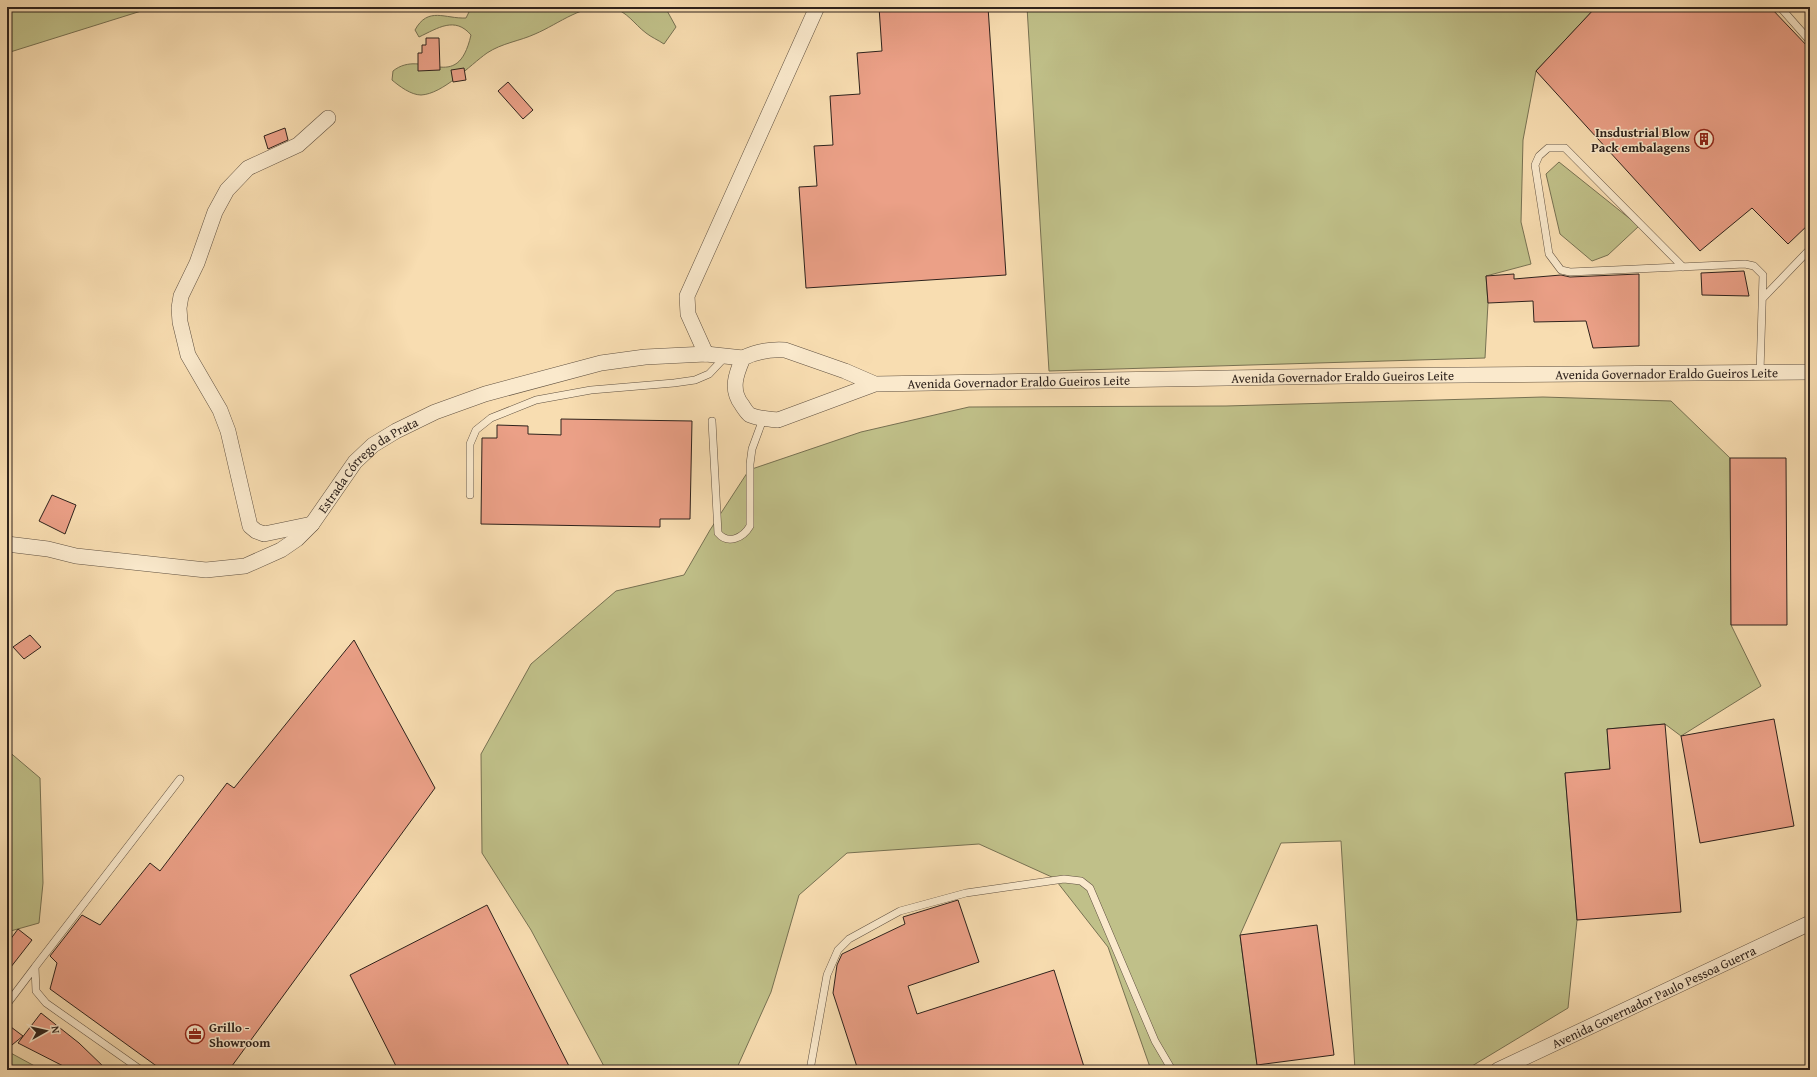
<svg xmlns="http://www.w3.org/2000/svg" width="1817" height="1077" font-family="'Gentium Book Plus',serif">
<style>
.green{fill:#c0c089;stroke:#777152}
.building{fill:#eba087;stroke:#2e221c}
.lines{fill:none;stroke-linecap:round;stroke-linejoin:round}
.lane-casing{stroke:#605141;stroke-width:8}
.street-casing{stroke:#605141;stroke-width:16}
.lane{stroke:#fae9cc;stroke-width:7}
.street{stroke:#fae9cc;stroke-width:15}
.labels{text-anchor:middle;stroke-width:3;stroke-linejoin:round;paint-order:stroke}
.poi-label{font-size:13px;font-weight:bold;fill:#2e221c;stroke:#fae9cc;text-anchor:end}
.street-label{font-size:13px;fill:#2e221c;stroke:#fae9cc}
</style>
<rect width="100%" height="100%" fill="#f8ddb1"/>
<filter id="stains"><feTurbulence type="fractalNoise" baseFrequency=".005" numOctaves="4"/><feColorMatrix values="0 0 0 0 .2 0 0 0 0 .09 0 0 0 0 .02 0 0 0 .5 -.17"/></filter>
<radialGradient id="worn" r=".72"><stop offset=".6" stop-color="#630" stop-opacity="0"/><stop offset="1" stop-color="#630" stop-opacity=".3"/></radialGradient>
<path class="green" d="M7,7H154L7,53Z
M467,7H665L676,27L664,44C658,40 651,37 646,33C634,24 627,11 612,8C584,2 559,24 535,34C520,41 502,43 487,53C470,65 443,94 421,95C411,95 399,86 392,80L393,71C423,47 457,96 471,35C455,16 438,28 419,37L415,30C428,6 445,19 466,18L470,10Z
M1027,7H1596L1536,71L1523,140L1521,222L1531,264L1486,276L1488,303L1485,358L1049,371Z
M1559,162L1639,226L1608,255L1592,261L1560,234L1546,174Z
M1543,397L1671,401L1730,458L1731,625L1761,686L1681,736L1665,724L1607,729L1610,769L1565,773L1577,920L1568,1008L1472,1066L1461,1070H1355L1341,841L1281,843L1240,935L1257,1065L1255,1070H1151L1108,947L1054,878L979,844L847,853L799,895L771,992L736,1070H606L531,930L482,853L481,754L531,664L616,591L684,575L710,530L749,470L861,432L969,407L1226,406Z
M7,750L40,778L43,883L39,923L7,932Z
M7,1051L42,1070H7Z"/>
<path class="building" d="M879,7H988L1006,275L806,288L799,187L817,186L814,146L833,145L830,96L860,94L857,53L882,51Z
M1596,7H1770L1810,49V223L1788,244L1752,208L1700,251L1536,71Z
M426,38H439L440,70L418,71V53H422V45H426Z
M464,68L466,80L453,82L451,70Z
M508,82L533,110L523,119L498,91Z
M285,128L288,140L268,149L264,136Z
M1744,271L1749,296L1702,295L1701,273Z
M1514,274V279L1561,275L1570,277L1639,274V346L1593,348L1586,321L1534,322L1533,301L1488,303L1486,276Z
M561,419L692,421L690,519H660V527L481,524L482,438H497V425L528,426V434L561,435Z
M1730,458H1786L1787,625H1731Z
M52,495L76,505L65,534L39,521Z
M30,635L41,647L24,659L13,647Z
M354,640L435,788L229,1070H162L50,989L57,963L50,956L82,915L100,925L150,863L160,871L227,783L234,788Z
M1774,719L1794,826L1700,843L1681,736Z
M1665,724L1681,912L1577,920L1565,773L1610,769L1607,729Z
M958,900L979,962L908,986L917,1014L1054,970L1085,1070H858L833,993L837,965L842,954L905,924L903,917Z
M487,905L571,1070H398L350,975Z
M1317,925L1334,1055L1257,1065L1240,935Z
M18,929L32,940L7,972V944Z
M41,1013L79,1043L107,1070H71L18,1043Z
M7,1024L23,1036L7,1049Z"/>
<g class="lines">
<g class="lane-casing">
<path id="lane" d="M1780,7L1810,41
M1683,267L1565,148H1548L1539,156L1535,165L1549,254L1561,270L1570,272L1745,264L1754,266L1763,275L1760,372
M1763,298L1810,249
M712,421L718,533C728,545 743,538 750,526V464L752,449L763,419
M470,495V444L476,430L491,418L536,400L591,390L674,383L695,380L709,374L725,357
M7,1004L35,967
M141,1070L46,1003L36,991L35,967L180,779
M810,1070L827,975L838,950L849,939L900,911L966,893L1064,879L1081,881L1090,888L1155,1041L1172,1070"/>
</g>
<g class="street-casing">
<g id="street">
<path d="M706,354L688,314L687,296L817,7"/>
<path id="s1" d="M875,384L845,371L785,350C769,349 757,351 743,358C736,374 730,390 742,405C744,408 747,413 750,415C759,419 769,419 778,420L875,384L1347,376L1810,372"/>
<path d="M312,524L264,534L256,531L250,526L228,431L220,410L188,355L180,322L179,308L181,296L197,263L215,212L227,190L248,168L298,145L328,118"/>
<path id="s2" d="M7,544L48,549L76,556L206,570L245,566L281,550L297,539L312,524L355,462L373,445L396,431L435,412L485,394L601,363L645,357L706,354L743,358"/>
<path id="s3" d="M1498,1070L1810,923"/>
</g>
</g>
<use href="#lane" class="lane"/>
<use href="#street" class="street"/>
</g>
<defs>
<g id="building-ring" transform="scale(1)"><circle r="9.5" fill="#fae9cc" stroke="#8f2418" stroke-width="1.5"/><path d="M-4-6H4V6H1V3H-1V6H-4ZM-2.5-4.3h1.7v1.8h-1.7ZM.8-4.3h1.7v1.8H.8ZM-2.5-1h1.7V.8h-1.7ZM.8-1h1.7V.8H.8Z" fill="#8f2418"/></g>
<g id="office-ring" transform="scale(1)"><circle r="9.5" fill="#fae9cc" stroke="#8f2418" stroke-width="1.5"/><path d="M-6-3h4V-5.5h4V-3h4V5H-6ZM-1-4.5V-3h2v-1.5ZM-6 0V1H6V0Z" fill="#8f2418"/></g>
</defs>
<g fill-rule="evenodd">
<use href="#building-ring" x="1704" y="139"/>
<use href="#office-ring" x="195" y="1034"/>
</g>
<g class="labels">
<g class="poi-label">
<text x="1690" y="137">Insdustrial Blow<tspan x="1690" dy="15">Pack embalagens</tspan></text>
<text x="209" y="1032" text-anchor="start">Grillo -<tspan x="209" dy="15">Showroom</tspan></text>
</g>
<g class="street-label">
<text dy="5" stroke="none"><textPath href="#s1" startOffset="1126">Avenida Governador Eraldo Gueiros Leite</textPath></text>
<text dy="5" stroke="none"><textPath href="#s1" startOffset="802">Avenida Governador Eraldo Gueiros Leite</textPath></text>
<text dy="5" stroke="none"><textPath href="#s1" startOffset="478">Avenida Governador Eraldo Gueiros Leite</textPath></text>
<text dy="5" stroke="none"><textPath href="#s2" startOffset="403">Estrada Córrego da Prata</textPath></text>
<text dy="5" stroke="none"><textPath href="#s3" startOffset="172">Avenida Governador Paulo Pessoa Guerra</textPath></text>
</g>
</g>
<rect width="1817" height="1077" fill="none" stroke="#f8ddb1" stroke-width="24"/>
<rect x="8" y="8" width="1801" height="1061" fill="none" stroke="#2e221c" stroke-width="2"/>
<rect x="12" y="12" width="1793" height="1053" fill="none" stroke="#2e221c"/>
<g transform="translate(46 1031) rotate(82)" stroke="#fae9cc" stroke-width="3" paint-order="stroke">
<path d="M0-3L7 15L0 10L-7 15Z" fill="#2e221c"/>
<text y="-6" font-size="11" font-weight="bold" text-anchor="middle" fill="#2e221c">N</text>
</g>
<rect width="100%" height="100%" filter="url(#stains)"/>
<rect width="100%" height="100%" fill="url(#worn)"/>
</svg>
